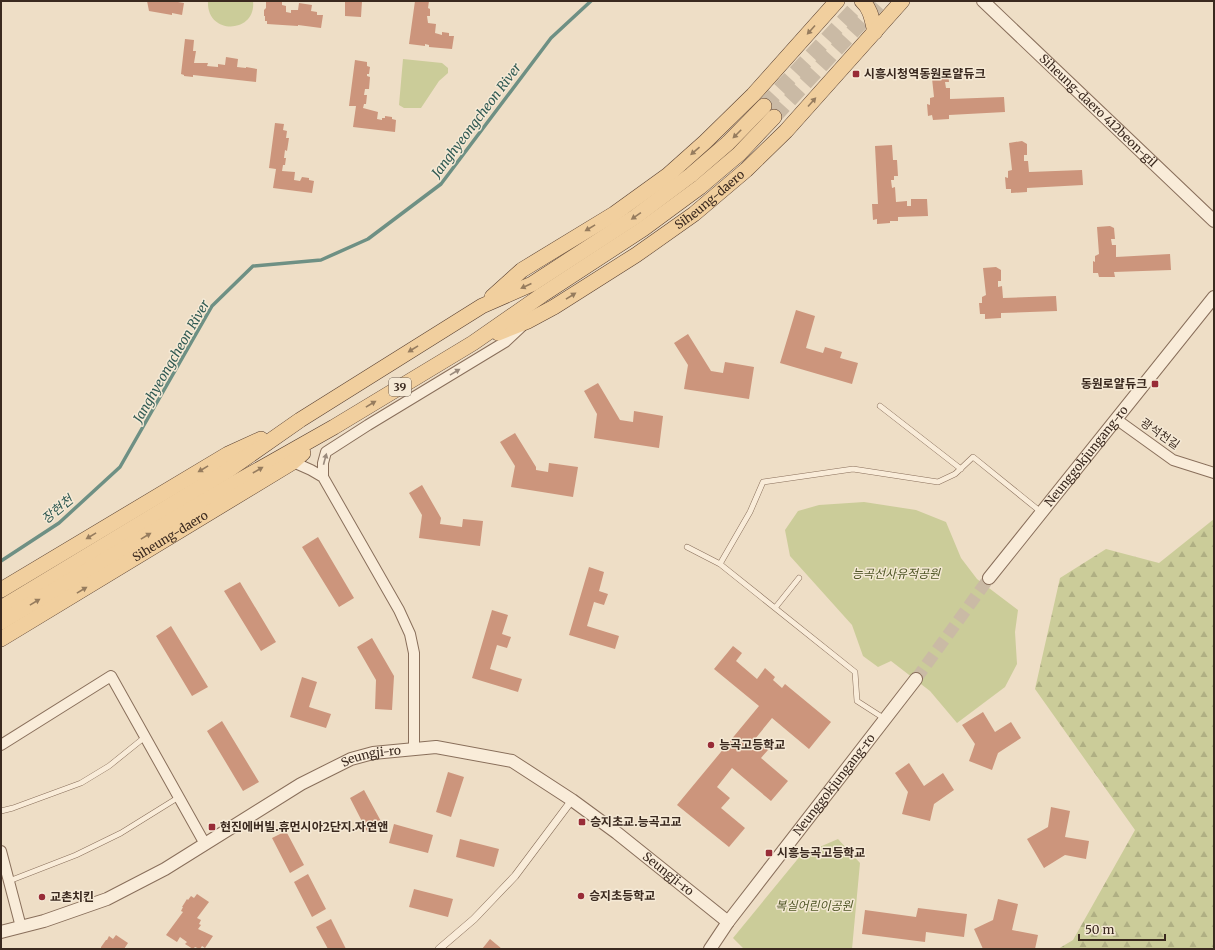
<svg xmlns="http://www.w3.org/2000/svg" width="1215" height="950" font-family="Merriweather,'Noto Sans KR',serif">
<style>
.forest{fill:url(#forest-firs)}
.park{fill:#cbcc99}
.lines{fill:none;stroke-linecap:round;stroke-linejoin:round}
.stream{stroke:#6e9084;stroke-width:3.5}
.building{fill:#cc957c}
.tertiary-tunnel{stroke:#cabaa5;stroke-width:12;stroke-dasharray:12 6;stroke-linecap:butt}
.primary-tunnel{stroke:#cabaa5;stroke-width:15;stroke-dasharray:15 8;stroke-linecap:butt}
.service-casing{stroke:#896f5b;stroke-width:6}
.pedestrian-casing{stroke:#896f5b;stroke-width:8}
.minor-casing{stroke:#896f5b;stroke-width:12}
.tertiary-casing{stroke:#896f5b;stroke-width:14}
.primary-casing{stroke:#573e2f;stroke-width:16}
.service{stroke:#f9ecd9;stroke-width:5}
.pedestrian{stroke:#f9ecd9;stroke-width:7}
.minor{stroke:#f9ecd9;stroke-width:10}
.tertiary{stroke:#f9ecd9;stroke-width:12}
.primary{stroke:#f1cf9e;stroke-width:15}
.oneway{fill:#967c5e}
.oneway2{fill:#9a8a7c}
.poi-dot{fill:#982c37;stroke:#f5e9d5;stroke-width:1.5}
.labels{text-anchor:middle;stroke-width:3;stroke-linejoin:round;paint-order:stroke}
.shield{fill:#f5e9d5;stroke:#726356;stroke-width:1}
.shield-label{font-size:11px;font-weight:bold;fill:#3a291f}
.poi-label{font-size:12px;font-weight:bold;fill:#3a291f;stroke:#f5e9d5;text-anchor:start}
.street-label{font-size:12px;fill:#3a291f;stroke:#f5e9d5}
.park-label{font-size:12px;font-style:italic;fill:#4f5626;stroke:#f5e9d5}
.water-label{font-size:13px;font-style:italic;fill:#2f5952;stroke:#f5e9d5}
</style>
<defs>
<pattern id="forest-firs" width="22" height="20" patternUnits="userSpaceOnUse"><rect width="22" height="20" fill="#cbcc99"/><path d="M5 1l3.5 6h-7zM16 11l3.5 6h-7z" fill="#afaf83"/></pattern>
</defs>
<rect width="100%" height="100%" fill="#eedec6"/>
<path class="forest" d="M1214,519V949H1058L1073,940L1135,830L1035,689L1060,578L1106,549L1159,563Z"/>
<path class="park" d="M208,1H253C257,34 206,36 208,1Z
M403,59L442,63L448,68V73L439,81L421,108H404L399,105Z
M864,502L916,510L946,522L961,558L977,579L1018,610L1015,632L1017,664L1005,687L957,723L930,691L891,661L878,667L863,656L852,625L790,556L785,530L798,511L819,505Z
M838,839L860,863L852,949L809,948L805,949H744L733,938L801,855Z"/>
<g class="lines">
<path class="stream" d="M1,561L59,523L120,467L212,306L253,266L321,260L368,239L441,184L551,38L591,1"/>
</g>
<path class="building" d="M147,1H166L171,2L172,1H178V2L184,3L182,15L172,13V15L149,11Z
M266,1H282V5L286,6V12L291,13V10H298L299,3L312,5L311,11L317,12V15H323L321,28L298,25V26L267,24V21H265V16H264V10L266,8Z
M345,1H362L361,17L345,16Z
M415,1H429L428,8L430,9V16H427L428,23L436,24L435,33L442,35V32L449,33V36H454L452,49L429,47V45L425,44V46L409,44Z
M185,39L194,40L193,51H196L194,63H208L207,66L218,67V64L225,65L226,57L238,59L237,67L246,68V67L257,69L256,82L193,75V77L184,76V75L181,74Z
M355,60L367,62V66L370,67L369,74H367V76L370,77L369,89H365L364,95H367L366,104H364L363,108L378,112L377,119L382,120V118H385V116L392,117V119L396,120L395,132L353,127L356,106H349Z
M944,68L948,71L949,82H945L946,88H950V99L1004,97L1005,112L949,115V119L933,120L932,115L928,116L927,104L930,105V98L934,97L931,69Z
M275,123L284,124L283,130L287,131L286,138H289L287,151L285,150L284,158H286L285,165H283L282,171L295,172L294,180L300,181L302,177L309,178V180L314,181L312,193L273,188L276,169L269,168Z
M1022,141L1027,144V155H1024V161H1028L1029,172L1082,170L1083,185L1027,188V192L1011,193V189H1006L1005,177L1008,178V171L1012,170L1009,143Z
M892,145L893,160H897L898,176H894V180H891L892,188L895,187L896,202L907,201V206H911V199H927L928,216L898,217V221H890V223L877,224V219L873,220L872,204H878L875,146Z
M1110,226L1114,228L1115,239H1111L1112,245H1116V257L1170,254L1171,270L1114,272L1115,277H1099L1098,273H1093V261L1095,262V256L1099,254L1097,227Z
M996,267L1001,270V281H998V287L1002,286L1003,298L1056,296L1057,311L1001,313V318L985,319V314H980L979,303H982V297L986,295L983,268Z
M796,310L815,316L806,348L823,353L825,347L842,352L840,358L858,363L852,384L780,363Z
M688,334L711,371L723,373L725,362L754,367L749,399L684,389L688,365L674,343Z
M598,383L620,420L633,422L634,411L663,416L659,448L594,438L597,414L584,391Z
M515,433L536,467V470L548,472L549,463L578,467L573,497L511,487L515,466L500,442Z
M422,485L441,518L440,524L462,527L463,519L483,521L480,546L419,538L422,515L409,493Z
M318,537L354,598L339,607L302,547Z
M589,567L604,572L599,591L608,594L604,605L594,602L587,626L619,636L615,649L569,635Z
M240,582L276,642L261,651L224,591Z
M492,610L508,615L502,634L511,637L507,648L497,645L490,669L522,679L518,692L472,678Z
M171,626L208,687L192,696L156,636Z
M372,638L394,676L392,710L375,709L376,680L357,647Z
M733,646L742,653L736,661L757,679L765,668L775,677L773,680L782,688L785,684L831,722L809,749L772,718L755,739L768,750L761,758L788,781L771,801L732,768L717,787L730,798L721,808L745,828L729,847L677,805L759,706L714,669Z
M302,677L317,682L309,707L331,714L326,728L290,717Z
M983,712L995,732L1011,722L1021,738L998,753L992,770L969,761L975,744L962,725Z
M222,721L259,782L243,791L207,731Z
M909,763L924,786L943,773L954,790L934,804L930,821L902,814L908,792L895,773Z
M448,772L464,777L451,817L436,812Z
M364,790L383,825L368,833L350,798Z
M1051,807L1070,811L1065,837L1089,841L1086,859L1065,855L1044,868L1027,839L1048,827Z
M394,824L433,835L428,853L389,843Z
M286,831L304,865L290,873L272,838Z
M460,839L499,849L494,867L456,857Z
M308,874L326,909L312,917L294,882Z
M414,889L453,899L448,917L409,907Z
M197,894L209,902L197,918L201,920L199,924L201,925L198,929L213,936L205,948L202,946L200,949L195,947L193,949L185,944L187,942L180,937L177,942L166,935L183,912L181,911L183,907H182L187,899L188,900L191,896L194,898Z
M998,899L1018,904L1012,930L1038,935L1035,949H983L974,929L993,920Z
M918,908L967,914L964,937L926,932L925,942L862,934L865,910L916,917Z
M331,919L346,949H328L316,927Z
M116,935L128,943L124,949H101V947L106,940H107L109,936L113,939Z
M490,939L502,949H482Z"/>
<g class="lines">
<path class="tertiary-tunnel" d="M916,679L989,578"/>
<path class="primary-tunnel" d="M764,106L862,1
M774,117L881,1"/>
<g class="service-casing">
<path id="service" d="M880,406L961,469
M687,547L720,564L855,672L857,701L885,719
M720,564L750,512L763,482L853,469L938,482L955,474L973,457L1041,512
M775,608L799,578
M1,811L13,808L81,783L109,766L145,737
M9,881L76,855L121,833L179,797"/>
</g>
<g class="pedestrian-casing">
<path id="pedestrian" d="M439,949L474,919L515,876L572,800"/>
</g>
<g class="minor-casing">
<path id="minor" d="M1116,419L1173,460L1214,473
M293,462L311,470L323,477V463L326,452L368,425L505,342L521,327
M323,477L399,610L410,634L414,653V748
M1,745L111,676L205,844
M1,851L21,927"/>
</g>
<g class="tertiary-casing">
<g id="tertiary">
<path id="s1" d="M983,1L1214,221"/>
<path id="s2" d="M989,578L1214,297"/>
<path id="s3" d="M1,932L44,921L107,899L165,869L301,784L351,759L373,753L436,747L512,761L572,800L617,833L728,922"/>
<path id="s4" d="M710,949L728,922L916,679"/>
</g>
</g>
<g class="primary-casing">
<g id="primary">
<path d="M862,1C871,9 872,20 875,32"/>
<path d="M492,297L522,270L614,214L668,175L705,142L753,95L837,1"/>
<path id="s5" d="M498,333L528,321L554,307L636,255L694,214L746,170L786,131L902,1"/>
<path d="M1,590L228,454L261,439"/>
<path d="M1,608L227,471L300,420L482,306L532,284L635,217L691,175L728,143L764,106"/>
<path d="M1,622L235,483L334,427L473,343L542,295L643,229L700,187L739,154L774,117"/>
<path id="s6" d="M1,639L293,462L303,453"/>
</g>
</g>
<use href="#service" class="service"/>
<use href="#pedestrian" class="pedestrian"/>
<use href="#minor" class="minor"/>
<use href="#tertiary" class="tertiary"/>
<use href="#primary" class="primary"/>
</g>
<defs><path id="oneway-solid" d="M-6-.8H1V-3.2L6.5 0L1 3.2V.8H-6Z"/></defs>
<g class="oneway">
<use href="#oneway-solid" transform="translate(811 30) rotate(132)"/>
<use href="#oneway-solid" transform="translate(812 102) rotate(-48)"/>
<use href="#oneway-solid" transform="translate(737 134) rotate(135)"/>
<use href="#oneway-solid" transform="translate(695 151) rotate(139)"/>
<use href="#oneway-solid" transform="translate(636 216) rotate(145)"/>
<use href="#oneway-solid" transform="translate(590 228) rotate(149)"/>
<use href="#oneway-solid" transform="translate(526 286) rotate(155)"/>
<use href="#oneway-solid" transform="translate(571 296) rotate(-32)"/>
<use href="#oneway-solid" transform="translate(413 349) rotate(148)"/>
<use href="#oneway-solid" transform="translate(371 404) rotate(-31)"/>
<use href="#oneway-solid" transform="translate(203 469) rotate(149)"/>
<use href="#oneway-solid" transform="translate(258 470) rotate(-30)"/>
<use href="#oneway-solid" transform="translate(91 536) rotate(149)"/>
<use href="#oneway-solid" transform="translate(146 536) rotate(-31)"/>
<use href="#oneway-solid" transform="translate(82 590) rotate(-31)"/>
<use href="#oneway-solid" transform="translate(35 602) rotate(-31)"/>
</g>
<g class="oneway2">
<use href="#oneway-solid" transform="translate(455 372) rotate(-31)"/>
<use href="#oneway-solid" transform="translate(325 459) rotate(-75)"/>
</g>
<g class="poi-dot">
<rect x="852" y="70" width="8" height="8" rx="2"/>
<rect x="1151" y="380" width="8" height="8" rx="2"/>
<circle cx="711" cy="745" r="4"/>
<rect x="578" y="818" width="8" height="8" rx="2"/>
<rect x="208" y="823" width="8" height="8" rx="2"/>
<rect x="765" y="849" width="8" height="8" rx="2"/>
<circle cx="581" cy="896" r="4"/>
<circle cx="42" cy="897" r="4"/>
</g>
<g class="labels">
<rect class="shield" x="389" y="378" width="22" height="18" rx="3"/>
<g class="shield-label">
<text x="400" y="391">39</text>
</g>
<g class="poi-label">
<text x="864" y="78">시흥시청역동원로얄듀크</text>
<text x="1147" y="388" text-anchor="end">동원로얄듀크</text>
<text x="719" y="749">능곡고등학교</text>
<text x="590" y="826">승지초교.능곡고교</text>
<text x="220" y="831">현진에버빌.휴먼시아2단지.자연앤</text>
<text x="777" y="857">시흥능곡고등학교</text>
<text x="589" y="900">승지초등학교</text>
<text x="50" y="901">교촌치킨</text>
</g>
<g class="street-label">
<text dy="4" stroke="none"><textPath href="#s1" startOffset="159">Siheung-daero 412beon-gil</textPath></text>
<text dy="4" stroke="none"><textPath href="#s5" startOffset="251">Siheung-daero</textPath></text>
<text transform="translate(1160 434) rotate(35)" y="4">광석천길</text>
<text dy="4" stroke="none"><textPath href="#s2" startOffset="156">Neunggokjungang-ro</textPath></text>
<text dy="4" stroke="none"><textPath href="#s6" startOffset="198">Siheung-daero</textPath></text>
<text dy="4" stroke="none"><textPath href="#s3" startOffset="413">Seungji-ro</textPath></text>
<text dy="4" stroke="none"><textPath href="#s4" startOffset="206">Neunggokjungang-ro</textPath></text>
<text dy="4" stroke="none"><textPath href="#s3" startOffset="749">Seungji-ro</textPath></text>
</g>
<g class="park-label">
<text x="896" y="578">능곡선사유적공원</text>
<text x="814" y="910">복실어린이공원</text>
</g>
<g class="water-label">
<text transform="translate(476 120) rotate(-53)" y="5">Janghyeongcheon River</text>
<text transform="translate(171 361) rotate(-60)" y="5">Janghyeongcheon River</text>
<text transform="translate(57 509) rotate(-39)" y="5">장현천</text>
</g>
</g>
<rect width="1215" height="950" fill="none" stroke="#3a291f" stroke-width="4"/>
<path d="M1079 934v6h86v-6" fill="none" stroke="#3a291f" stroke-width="2"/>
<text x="1085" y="934" font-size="12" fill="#3a291f" stroke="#f5e9d5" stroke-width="3" paint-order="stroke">50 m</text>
</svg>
